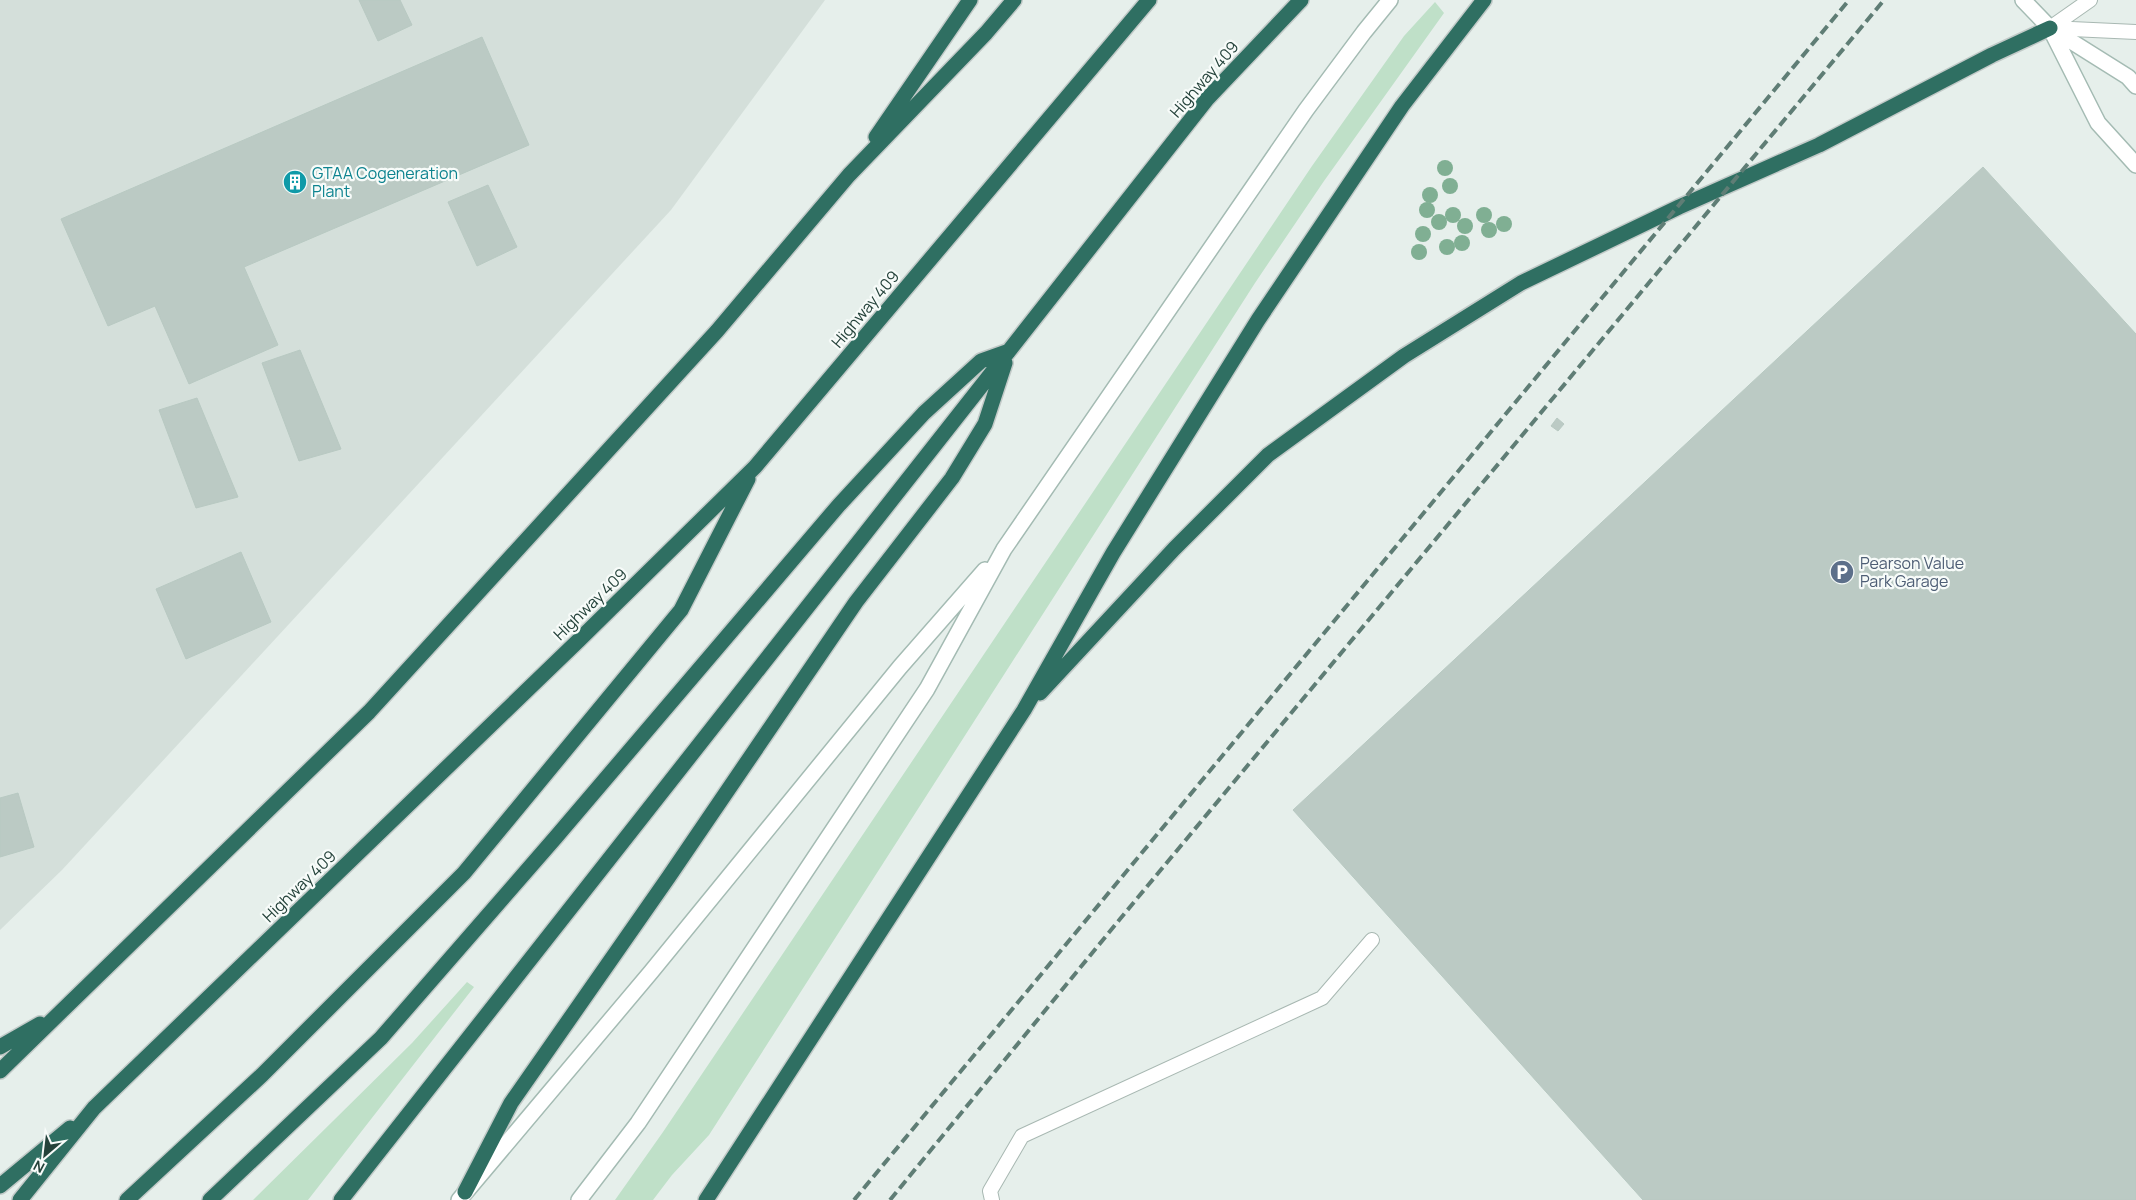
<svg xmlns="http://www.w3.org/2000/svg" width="2136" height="1200" font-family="Manrope,sans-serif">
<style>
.built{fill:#d4dfda}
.green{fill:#bfe0c8}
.building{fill:#bbcac4;stroke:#b8c9c2}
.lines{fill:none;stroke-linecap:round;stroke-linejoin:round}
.lane-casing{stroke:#a8b8b2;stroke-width:16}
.secondary-casing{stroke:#a4bbb3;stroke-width:18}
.highway-casing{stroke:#c2cac8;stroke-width:18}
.lane{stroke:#fff;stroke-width:14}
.secondary{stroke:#fff;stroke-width:15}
.highway{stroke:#2f6f62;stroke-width:15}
.rail{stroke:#5f7d75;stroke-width:4;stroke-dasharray:10 5;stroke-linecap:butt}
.tree{fill:#80af93}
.labels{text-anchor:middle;stroke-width:4.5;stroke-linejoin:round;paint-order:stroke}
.street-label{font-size:16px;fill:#24423a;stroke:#f7fbf9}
.culture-label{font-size:16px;fill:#0d838f;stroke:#f7fbf9;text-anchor:start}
.service-label{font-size:16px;fill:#4e5e75;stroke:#f7fbf9;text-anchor:start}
</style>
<rect width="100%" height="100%" fill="#e6efeb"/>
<path class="built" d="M0,0H825L671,210L62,870L0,930Z"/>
<path class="green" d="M1435,2L1444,13L1324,181L1255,283L709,1135L672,1175L653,1200H615L663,1132L1312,166L1404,36Z
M467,982L474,987L308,1200H253L412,1043Z"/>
<path class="building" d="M359,0H400L412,25L378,41Z
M482,37L529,145L244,267L278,345L189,384L155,306L108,326L61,219Z
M1983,167L2136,334V1200H1643L1293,810Z
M488,185L517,247L477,266L448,202Z
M300,350L341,449L299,461L262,363Z
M197,398L238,497L196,508L159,410Z
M1557,418L1564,424L1558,431L1551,426Z
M241,552L271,622L186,659L156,589Z
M18,793L34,847L0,857V798Z"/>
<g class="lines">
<g class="lane-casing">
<path id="lane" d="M2050,28L2136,32
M2050,28L2090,0
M992,1200L990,1191L1022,1136L1322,998L1372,940"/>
</g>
<g class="secondary-casing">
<path id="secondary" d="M2023,0L2050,28L2128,77L2136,86
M2050,28L2098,123L2136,165
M459,1200L651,972L900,667L985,570
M579,1200L638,1123L927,689L1004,549L1306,110L1364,32L1390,0"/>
</g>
<g class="highway-casing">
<path id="highway" d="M876,137L970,0
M1040,693L1174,549L1268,455L1404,356L1521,283L1679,207L1819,145L1992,55L2050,28
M0,1047L40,1024
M0,1071L369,712L717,331L849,175L986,33L1014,0
M0,1186L70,1128
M465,1192L511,1103L668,878L856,602L952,478L985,424L1005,363
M20,1200L94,1108L579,640L755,467L1149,0
M127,1200L262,1075L464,873L681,610L748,479
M210,1200L381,1038L556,837L839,505L924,413L981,361L1009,351
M341,1200L1207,99L1301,0
M706,1200L1024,710L1113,553L1258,320L1402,106L1484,0"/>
</g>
<use href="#lane" class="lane"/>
<use href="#secondary" class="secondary"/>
<use href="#highway" class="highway"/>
<path class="rail" d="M854,1200L1849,0
M890,1200L1120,919L1884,0"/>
</g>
<g class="tree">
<circle cx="1445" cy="168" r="8"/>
<circle cx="1450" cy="186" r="8"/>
<circle cx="1430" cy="195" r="8"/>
<circle cx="1427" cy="210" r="8"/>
<circle cx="1453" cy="215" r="8"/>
<circle cx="1484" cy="215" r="8"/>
<circle cx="1439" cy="222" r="8"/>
<circle cx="1504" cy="224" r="8"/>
<circle cx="1465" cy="226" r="8"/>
<circle cx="1489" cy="230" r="8"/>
<circle cx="1423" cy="234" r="8"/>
<circle cx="1462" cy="243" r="8"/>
<circle cx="1447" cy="247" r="8"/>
<circle cx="1419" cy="252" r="8"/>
</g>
<defs>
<g id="building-disc" transform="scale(1.25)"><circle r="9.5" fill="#0f9aa8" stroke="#f7fbf9"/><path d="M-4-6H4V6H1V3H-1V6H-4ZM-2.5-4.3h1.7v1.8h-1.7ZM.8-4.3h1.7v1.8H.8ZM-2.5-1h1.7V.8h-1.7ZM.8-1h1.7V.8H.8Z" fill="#fff"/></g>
<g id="parking-disc" transform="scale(1.25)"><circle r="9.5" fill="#5c6f8a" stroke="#f7fbf9"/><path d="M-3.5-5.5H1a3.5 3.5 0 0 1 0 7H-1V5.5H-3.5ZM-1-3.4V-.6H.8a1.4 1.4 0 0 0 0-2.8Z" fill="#fff"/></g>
</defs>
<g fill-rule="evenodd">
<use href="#building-disc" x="295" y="182"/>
<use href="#parking-disc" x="1842" y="572"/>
</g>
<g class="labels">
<g class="street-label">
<text transform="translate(1204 79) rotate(-49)" y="6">Highway 409</text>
<text transform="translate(865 309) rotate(-50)" y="6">Highway 409</text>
<text transform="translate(590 604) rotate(-44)" y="6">Highway 409</text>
<text transform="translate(299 886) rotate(-44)" y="6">Highway 409</text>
</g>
<g class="culture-label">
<text x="312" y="179">GTAA Cogeneration<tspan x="312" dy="18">Plant</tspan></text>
</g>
<g class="service-label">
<text x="1860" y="569">Pearson Value<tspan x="1860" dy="18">Park Garage</tspan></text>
</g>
</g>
<g transform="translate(45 1155) rotate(208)" stroke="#f7fbf9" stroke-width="4" paint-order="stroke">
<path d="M0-4L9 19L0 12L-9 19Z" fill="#24423a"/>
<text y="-8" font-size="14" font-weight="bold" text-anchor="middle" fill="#24423a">N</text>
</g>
</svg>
